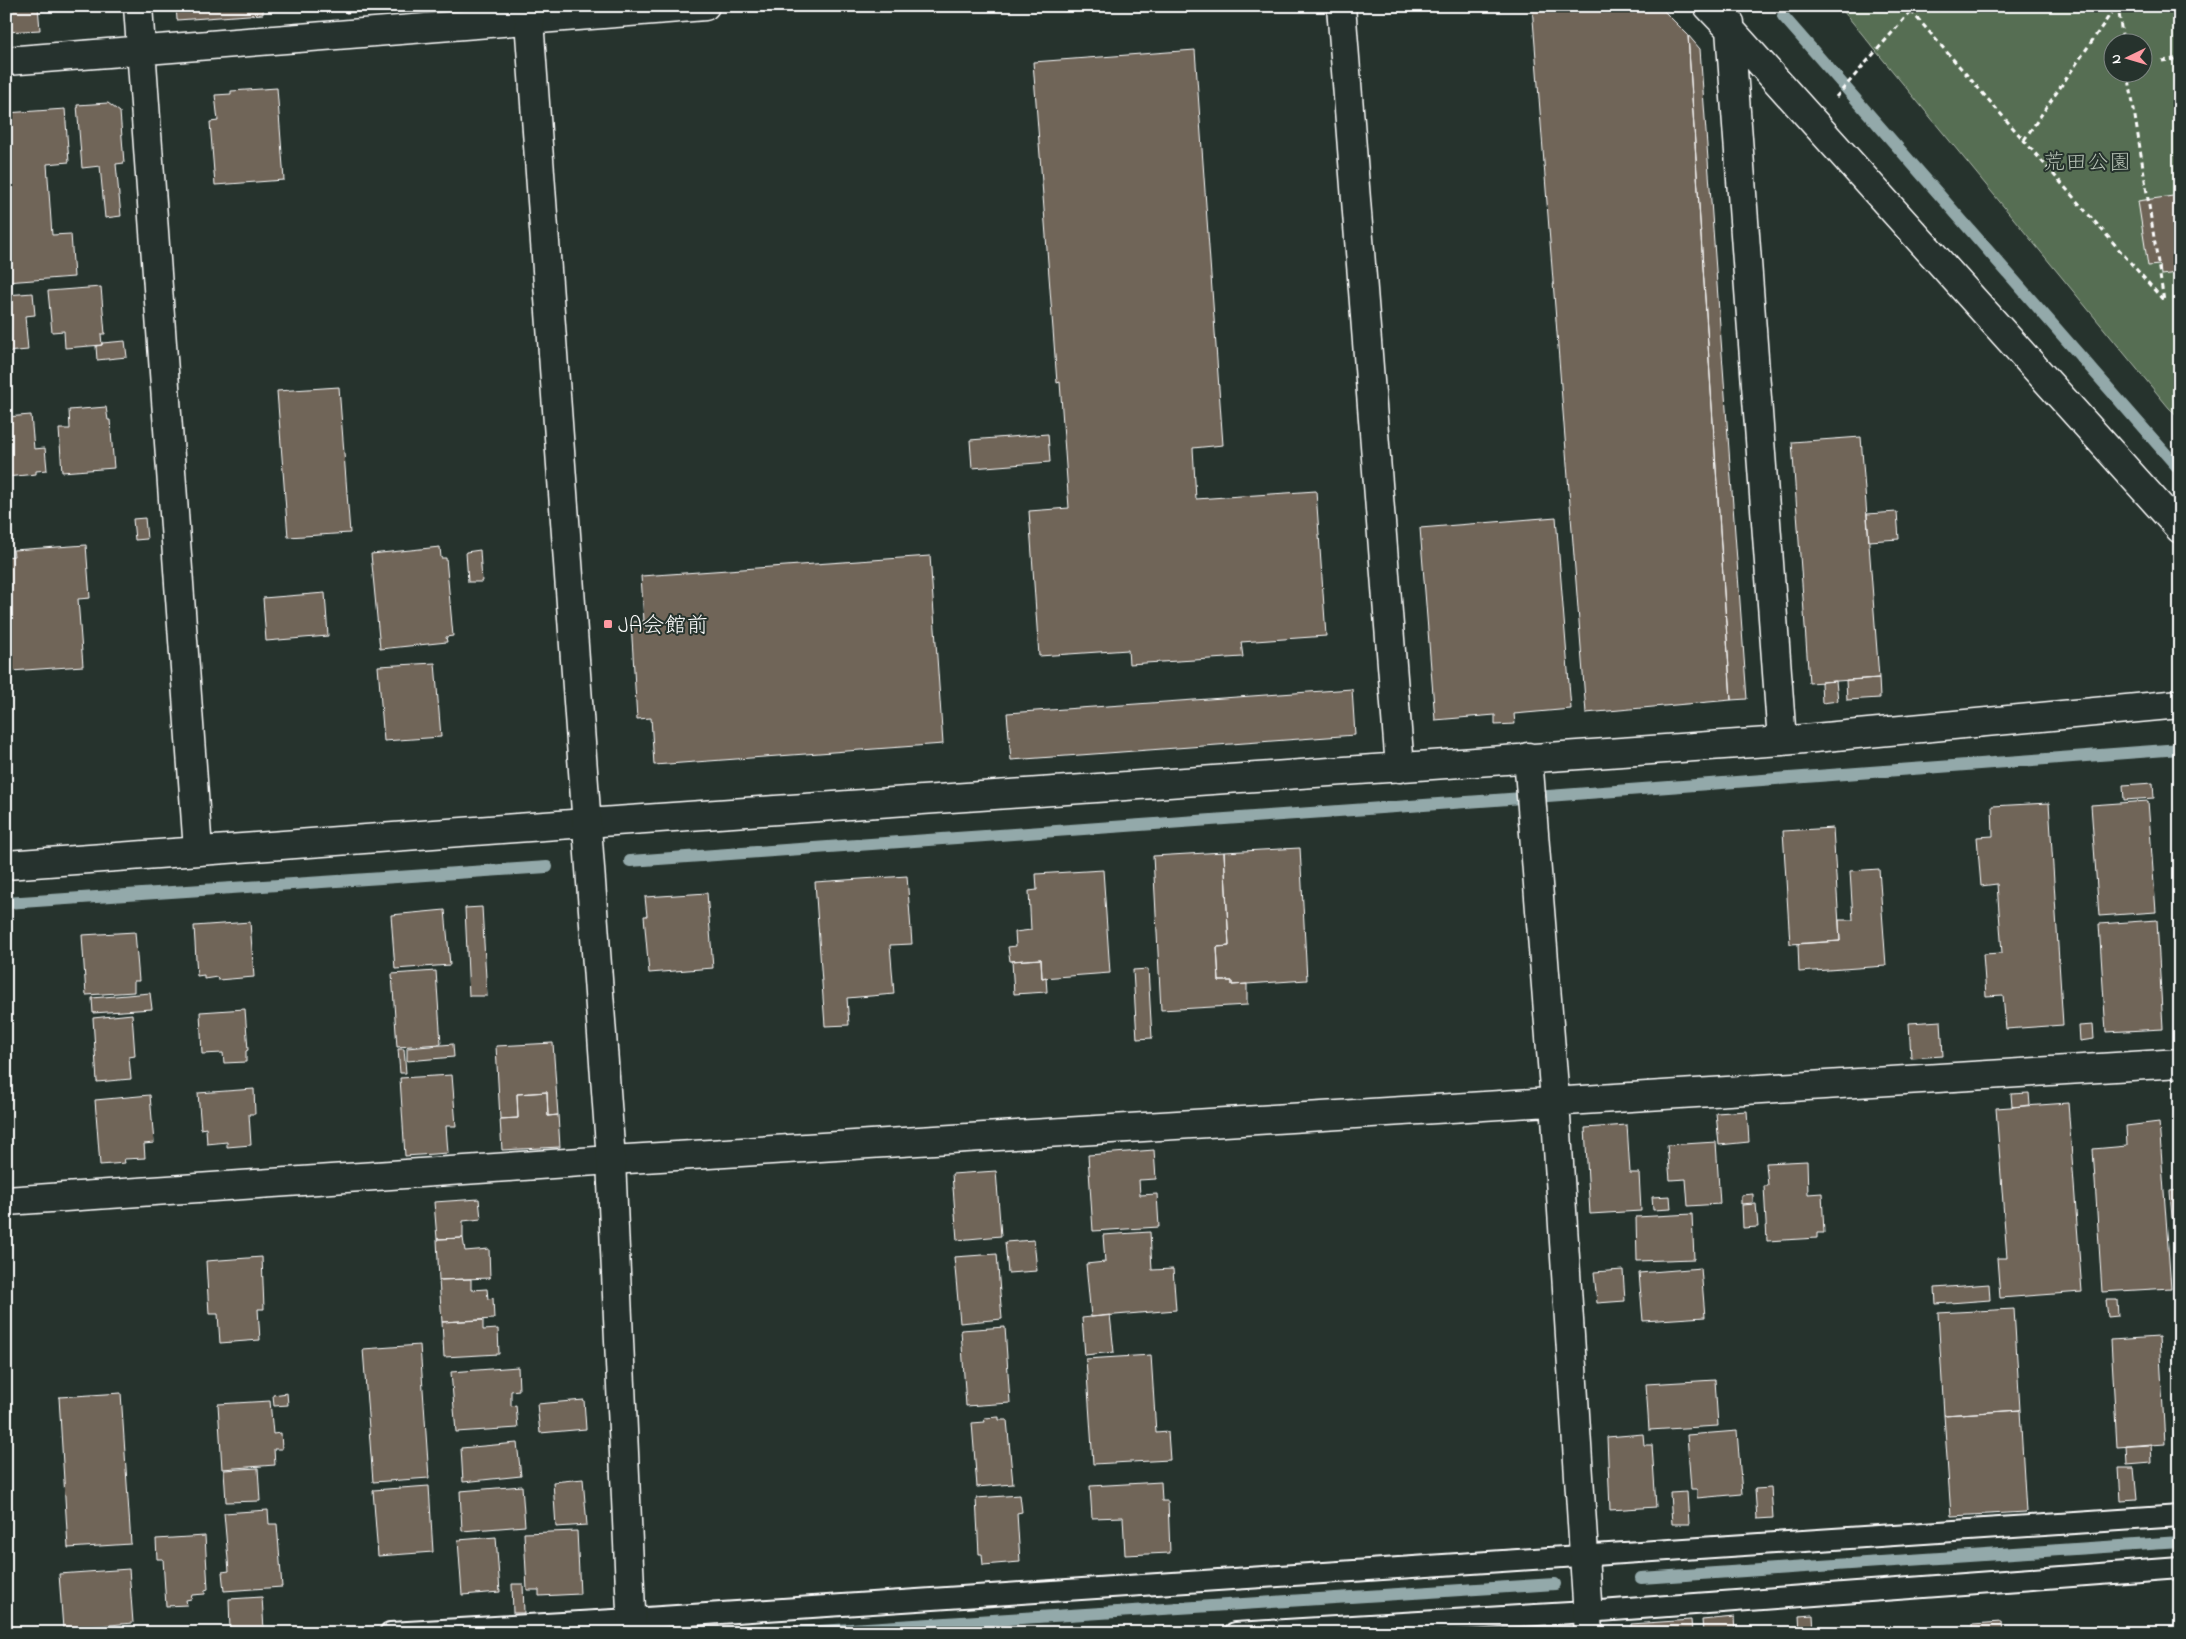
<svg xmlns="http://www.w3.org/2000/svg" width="2186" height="1639" font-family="'Indie Flower','Klee One',sans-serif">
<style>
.green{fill:#566e53;stroke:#aab6a9;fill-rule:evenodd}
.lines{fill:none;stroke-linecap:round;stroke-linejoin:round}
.stream{stroke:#93a9aa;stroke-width:12}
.building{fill:#706559;stroke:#fff}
.lane-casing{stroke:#fff;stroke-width:24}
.street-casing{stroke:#fff;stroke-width:31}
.secondary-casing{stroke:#fff;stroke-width:31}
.path{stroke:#fff;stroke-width:3;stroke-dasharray:5 4;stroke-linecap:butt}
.lane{stroke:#26332d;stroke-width:20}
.street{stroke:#26332d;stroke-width:28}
.secondary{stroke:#26332d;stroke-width:28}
.poi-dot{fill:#ff9aa2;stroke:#26332d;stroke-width:2}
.labels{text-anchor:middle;stroke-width:4;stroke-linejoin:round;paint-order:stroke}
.park-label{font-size:22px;fill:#b3beb2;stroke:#26332d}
.poi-label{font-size:22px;fill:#fff;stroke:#26332d;text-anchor:start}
</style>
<rect width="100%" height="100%" fill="#26332d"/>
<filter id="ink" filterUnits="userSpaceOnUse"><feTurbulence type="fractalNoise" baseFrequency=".02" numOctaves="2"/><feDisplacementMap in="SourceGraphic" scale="10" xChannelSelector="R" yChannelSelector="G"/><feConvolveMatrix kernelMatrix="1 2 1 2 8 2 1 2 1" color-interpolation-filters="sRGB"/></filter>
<g filter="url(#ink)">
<path class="green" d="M1839,6H2180V418L2169,408ZM2114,42H2144V72H2114Z"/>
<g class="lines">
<path class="stream" d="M1783,16L2180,470
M630,861L1495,800L2180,749
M6,903L547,867
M1641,1578L2180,1542
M788,1633L1555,1584"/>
</g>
<path class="building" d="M6,6H38L40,30L6,32Z
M176,6H263V14L177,20Z
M346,6H374L375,10L346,13Z
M1532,6H1659L1688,35L1731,700L1586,713Z
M1688,35L1700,49L1747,699L1731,700Z
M1195,50L1223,445L1193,448L1196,499L1316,491L1326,636L1241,642L1243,657L1129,664L1128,650L1039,656L1029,511L1069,508L1060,382L1057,383L1033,62Z
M277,88L284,180L215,185L210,122L218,121L215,95L231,94V91Z
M108,103L120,112L124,163L116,164L121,216L105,218L100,166L82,168L77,105Z
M65,109L69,162L47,164L52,235L71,234L74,277L6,282V113Z
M2180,195V262H2175L2177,273L2161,275L2160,265L2148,266L2138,201Z
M101,287L105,334H101L102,345L65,348L64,331L52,332L48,291Z
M33,293L35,315L25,316L28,350L6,352V295Z
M125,341L127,357L97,360L96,346L102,345V343Z
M339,387L350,533L288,537L277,391Z
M106,407L108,420H110L114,468L62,472L59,429H70L69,410Z
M31,415L34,449L45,448L47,470L36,471V474L6,477V417Z
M1048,434L1050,462L972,468L970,440Z
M1861,437L1879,678L1809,683L1792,442Z
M1897,512L1899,539L1869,541L1867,514Z
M1556,517L1571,709L1514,714L1515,724L1495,725V715L1435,720L1420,528Z
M145,518L147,539L135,540L133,519Z
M86,545L90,598L78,599L83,666L11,671L6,613V557L14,556L13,550Z
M440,547L441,558H446L453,636L446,637L447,642L380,649L371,554Z
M480,550L482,582H468L466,552Z
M930,556L943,744L654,765L651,718L637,719L631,622L644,621L641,576Z
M325,593L328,636L266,641L263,598Z
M435,663L441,737L384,741L378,666Z
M1879,678L1880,698L1847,700L1846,680Z
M1836,681L1838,701L1822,703L1821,682Z
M1352,689L1355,735L1011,760L1007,713Z
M2153,783L2154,798L2124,800L2123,785Z
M2148,801L2156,912L2099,916L2091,805Z
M2049,803L2063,1025L2006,1029L2003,995L1986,996L1983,954L2002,953L1997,884L1981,886L1977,837L1993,836L1992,806Z
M1833,828L1840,941L1790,944L1783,831Z
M1300,848L1307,980L1232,985V981H1219L1217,947L1229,946L1224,852Z
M1224,852L1229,946L1217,947L1219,981H1232V985L1247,984V1005L1161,1010L1153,856Z
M1879,869L1886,966L1799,972L1798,944L1840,941L1839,920H1853L1850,871Z
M1103,870L1110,973L1042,978L1041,959L1010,961L1008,947L1016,946L1015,932L1031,930L1029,891L1037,890L1036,874Z
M907,876L912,944L890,945L894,994L847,998L849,1025L825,1026L815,882Z
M707,893L713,968L649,973L644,916H647L645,897Z
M482,907L487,996H469L465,908Z
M445,910L450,965L395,969L391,915Z
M2157,920L2163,1029L2106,1032L2099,924Z
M250,922L254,977L218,980L217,977L204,979V975L197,976L194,926Z
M135,932L139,981H134V992L86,995L82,935Z
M1041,959L1042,978L1046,977L1047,992L1014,994L1012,961Z
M1148,969L1152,1038L1137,1039L1133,970Z
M436,971L441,1044L397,1047L392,974Z
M150,993L152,1009L93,1013L92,998Z
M245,1009L248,1050L246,1051V1062L224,1063L223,1053L202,1054L200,1012Z
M132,1014L135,1056L129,1057L131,1079L97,1082L93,1018Z
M1941,1021L1943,1056L1911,1058L1909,1023Z
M2093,1025L2094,1039L2080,1041L2079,1026Z
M553,1043L558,1115L548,1116L547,1092L517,1094L518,1118L500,1119L496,1046Z
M453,1044L454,1057L407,1061V1048Z
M398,1049H404L406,1073H400Z
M452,1075L456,1126H446L448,1153L405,1156L400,1078Z
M254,1089L255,1114H249L251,1145L227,1147V1142L207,1144L206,1128L201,1129L198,1093Z
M547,1092L548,1116L558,1115L560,1147L502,1150L500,1119L518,1118L517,1094Z
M2029,1093L2030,1105L2012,1107L2011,1094Z
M150,1095L154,1143L144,1144L145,1158L124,1159L125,1163L100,1165L95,1100Z
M2068,1103L2082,1292L2000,1298L1997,1258H2007L1996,1108Z
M1747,1111L1749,1142L1719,1145L1716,1113Z
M2159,1122L2171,1288L2102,1292L2093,1149L2127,1146L2126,1126Z
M1627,1125L1630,1173H1639L1641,1211L1590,1214L1585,1128Z
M1716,1142L1720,1204L1688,1206L1686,1179L1670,1180L1667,1145Z
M1154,1150L1156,1179L1139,1180L1140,1195L1157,1194L1159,1227L1093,1231L1088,1155Z
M1807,1161L1808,1194L1822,1193L1824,1233H1817V1238L1767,1241L1764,1186H1768L1766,1163Z
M996,1171L1001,1236L957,1240L952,1174Z
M2180,1190V1218H2172L2170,1191Z
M1753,1194V1203L1741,1204V1195Z
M1670,1196L1671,1209L1653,1210L1652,1197Z
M479,1199L481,1219L463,1221V1238L437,1239L434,1202Z
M1756,1204L1758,1227L1743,1228L1742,1205Z
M1692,1214L1694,1259L1637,1261L1636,1217Z
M1150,1232L1152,1270L1173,1269L1176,1310L1091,1317L1086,1264L1105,1262L1103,1235Z
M463,1238L465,1251L489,1249L490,1278L439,1280L437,1239Z
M1034,1240L1037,1271L1008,1273L1005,1242Z
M997,1254L1002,1319L960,1323L954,1257Z
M262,1257L264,1309H258L260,1340L220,1343L218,1314H209L206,1261Z
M1701,1268L1705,1317L1643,1321L1639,1273Z
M1623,1270L1625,1301L1597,1303L1594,1272Z
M471,1279V1290L487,1289L488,1299L493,1298L494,1319L442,1322L439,1280Z
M1989,1284L1990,1300L1936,1304L1935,1288Z
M2106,1300H2117L2118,1316L2108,1317Z
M2014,1309L2020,1410L1944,1415L1938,1313Z
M1110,1315L1114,1352L1085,1355L1082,1318Z
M483,1320V1330L498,1329L499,1354L444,1357L442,1322Z
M1005,1327L1010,1403L966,1406L961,1330Z
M2159,1337L2165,1444L2117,1447L2111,1340Z
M420,1345L429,1478L373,1482L363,1349Z
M1151,1355L1156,1433L1168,1432L1170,1460L1093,1464L1086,1359Z
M518,1367L519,1390L511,1391V1406L516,1405L518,1428L456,1432L451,1372Z
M1715,1380L1718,1426L1649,1430L1646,1384Z
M121,1393L131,1544L68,1548L59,1397Z
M287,1393L288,1405L274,1406L273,1395Z
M584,1400L586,1429L540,1433L537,1404Z
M270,1401L273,1434L281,1433L282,1449H274L275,1465L222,1469L218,1404Z
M2020,1410L2026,1512L1951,1516L1944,1415Z
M999,1417V1420H1007L1013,1484L977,1487L972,1423L985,1422L984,1418Z
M1737,1431L1742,1494L1697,1498V1489H1691L1687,1435Z
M1643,1434L1644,1445H1652L1656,1507L1610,1510L1607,1437Z
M517,1443L521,1476L463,1482L461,1448Z
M2151,1444L2152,1463L2127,1465L2126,1446Z
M258,1468L260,1501L226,1502L224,1470Z
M2119,1468H2134L2137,1500L2121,1501Z
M583,1479L587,1525L556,1527L553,1482Z
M1161,1482L1162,1501H1168L1170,1553L1125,1555L1123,1517L1092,1518L1090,1486Z
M429,1486L433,1552L378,1556L373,1490Z
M522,1486L525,1526L462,1531L460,1491Z
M1771,1488L1773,1518L1757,1519L1755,1489Z
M1687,1492L1689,1524H1672L1670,1493Z
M1020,1495L1022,1512L1017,1513L1020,1562L983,1565L982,1554H979L976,1498Z
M268,1510L269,1524H277L282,1587L224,1591L222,1572L229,1571L224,1513Z
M577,1531L580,1594L539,1596V1590H527L524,1533Z
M205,1536L208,1589L205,1590V1594L192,1595L191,1599L186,1600L187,1605L166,1606L163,1559H157L156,1539Z
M496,1537L500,1592L462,1595L458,1540Z
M129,1569L133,1623L63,1629L59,1574Z
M512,1584H523L524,1613H513Z
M262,1597L264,1630L230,1632L229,1599Z
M1813,1615L1814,1633H1800L1799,1616Z
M1734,1617L1735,1633H1703L1702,1620Z
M1691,1620L1692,1633H1631V1624Z
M2002,1622L2003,1633H1973V1624Z
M1546,1629V1633H1498Z"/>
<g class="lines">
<g class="lane-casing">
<path id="lane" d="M390,1633L631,1619L2180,1516
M1235,1633L1587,1612L2180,1568"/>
</g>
<g class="street-casing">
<path id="street" d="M138,6L198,851
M1341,6L1400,768
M1708,6L1730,29L1782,741
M1730,23V29L2180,529
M6,61L705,6
M1528,757L1555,1101L1589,1633
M6,865L586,823L1782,741L2180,704
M6,1201L611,1160L2180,1063"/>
</g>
<g class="secondary-casing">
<path id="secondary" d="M528,6L611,1160L632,1633"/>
</g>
<path class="path" d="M2118,6L2123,42
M1911,11L2164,301L2128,72
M2162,61L2180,58
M1836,97L1911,11L2054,6
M2024,140L2116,6"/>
<use href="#lane" class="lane"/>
<use href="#street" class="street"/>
<use href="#secondary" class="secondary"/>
</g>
</g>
<rect class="poi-dot" x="603" y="619" width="10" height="10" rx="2.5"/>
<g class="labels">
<g class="park-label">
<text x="2087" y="169">荒田公園</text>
</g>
<g class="poi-label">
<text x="618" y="632">JA会館前</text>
</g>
</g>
<rect width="2186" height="1639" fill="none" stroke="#26332d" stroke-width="25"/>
<rect x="12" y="12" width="2161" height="1614" fill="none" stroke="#fff" stroke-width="2" filter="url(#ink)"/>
<g transform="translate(2128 58) rotate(265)"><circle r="24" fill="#26332d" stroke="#7d8581"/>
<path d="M0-4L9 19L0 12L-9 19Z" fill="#ff9aa2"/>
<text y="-8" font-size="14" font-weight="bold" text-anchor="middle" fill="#ffffff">N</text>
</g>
</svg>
